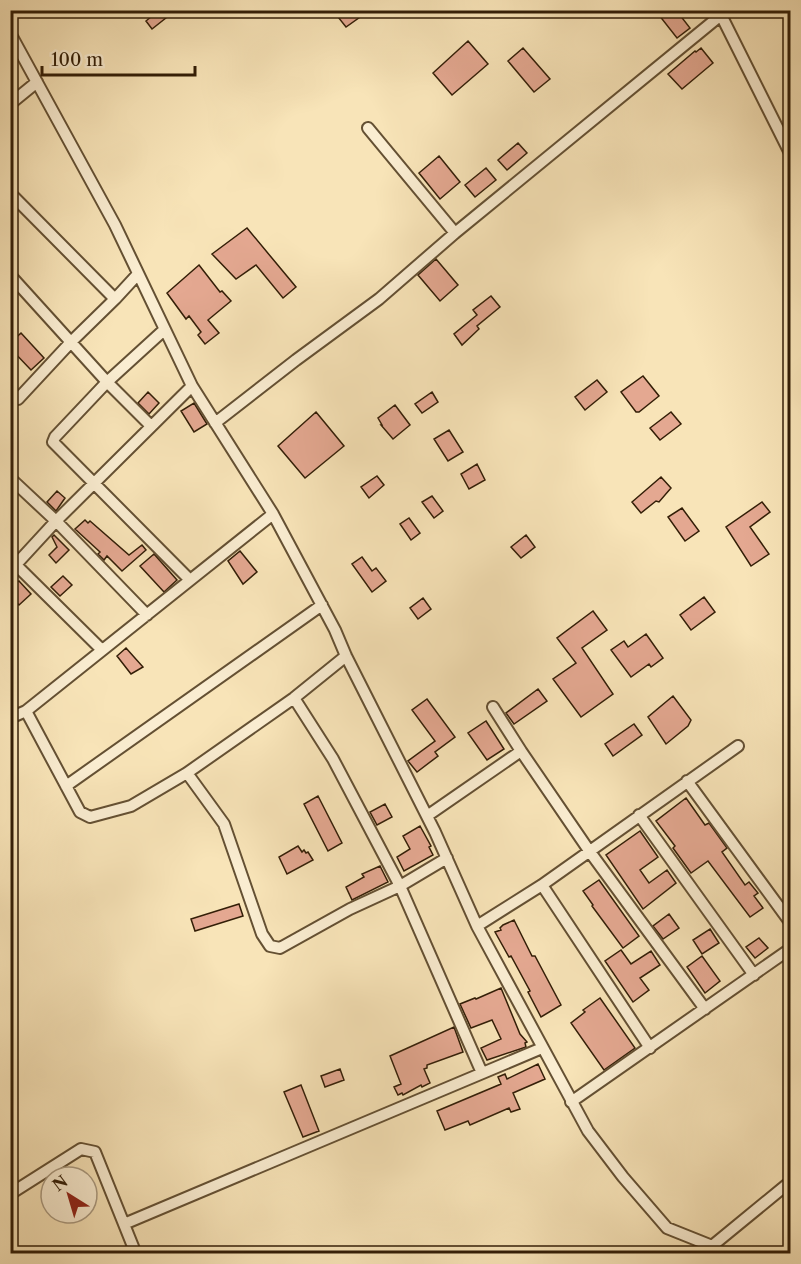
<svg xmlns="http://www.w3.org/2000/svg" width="801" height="1264" font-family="'Libre Caslon Text',serif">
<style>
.building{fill:#e4a891;stroke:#331e07;stroke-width:1.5}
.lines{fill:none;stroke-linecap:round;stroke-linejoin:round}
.street-casing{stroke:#645033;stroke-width:14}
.street{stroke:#faedd1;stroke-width:10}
</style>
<rect width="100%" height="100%" fill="#f8e4b8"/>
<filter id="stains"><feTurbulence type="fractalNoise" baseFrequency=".00333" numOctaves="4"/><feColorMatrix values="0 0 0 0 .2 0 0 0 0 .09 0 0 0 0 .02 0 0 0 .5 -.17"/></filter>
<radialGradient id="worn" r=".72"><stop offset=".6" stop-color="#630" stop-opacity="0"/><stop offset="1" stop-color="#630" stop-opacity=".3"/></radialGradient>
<path class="building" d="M159,10H176L152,29L146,21Z
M347,10H370L346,27L338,17Z
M655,10H676L690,28L677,38Z
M468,41L488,64L452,95L433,73Z
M523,48L550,79L534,92L508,61Z
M701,48L713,63L682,89L668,74L695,51L696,52Z
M518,143L527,153L507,170L498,160Z
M439,156L460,182L440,199L419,173Z
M486,168L496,180L475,197L465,185Z
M247,228L296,287L283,298L256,265L236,279L212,254Z
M436,259L458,285L440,301L418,275Z
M199,265L220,292L222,291L231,301L208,320L219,333L205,344L198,335L201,332L189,316L186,319L167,293Z
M491,296L500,307L477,326L479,329L462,345L454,334L477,315L473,310Z
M21,333L44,358L31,370L10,348V343Z
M643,376L659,396L639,412H636L621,392Z
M597,380L607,392L585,410L575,397Z
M148,392L159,403L149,414L138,403Z
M432,392L438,402L422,413L415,404Z
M194,403L207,424L194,432L181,411Z
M395,405L410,425L393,439L381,425H382L378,418Z
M316,412L344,446L305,478L278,446Z
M671,412L681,424L660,440L650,428Z
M449,430L463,452L448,461L434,439Z
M477,464L485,480L469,489L461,474Z
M377,476L384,485L369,498L361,487Z
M661,477L671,488L659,502L656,501L641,513L632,502Z
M57,491L65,498L56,511L47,502Z
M432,496L443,511L434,518L422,502Z
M762,502L770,512L750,527L769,554L751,566L726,527Z
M682,508L699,531L685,541L668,517Z
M409,518L420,533L411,540L400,524Z
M85,520L88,523L90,521L129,555L142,545L146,550L122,571L107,556L104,560L98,554L100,552L75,529Z
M54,535L69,550L56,563L49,555L57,547L52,537Z
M526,535L535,547L521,558L511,547Z
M240,551L257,572L243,584L228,561Z
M154,554L177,580L164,592L140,566Z
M362,557L372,571L376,568L386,581L372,592L352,564Z
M63,576L72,585L60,596L51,587Z
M19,581L31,594L19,605L10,596V587Z
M704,597L715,612L691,630L680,615Z
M423,598L431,609L418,619L410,608Z
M593,611L607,630L582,648L613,694L581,717L553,679L576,663L557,638Z
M646,634L663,658L651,667L649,664L631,677L611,650L624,641L628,647Z
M126,648L143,667L131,674L117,656Z
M538,689L547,701L514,724L506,713Z
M673,696L691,720L688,726L666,744L648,717Z
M427,699L455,737L435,752L438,756L417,772L408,761L435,741L412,710Z
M486,721L504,749L487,760L468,733Z
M634,724L642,735L613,756L605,744Z
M318,796L342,843L328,851L304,804Z
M686,798L705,825L709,823L727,848L722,852L745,885L749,882L758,893L754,896L763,908L750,917L708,861L691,873L673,848L675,846L656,821Z
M385,804L392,817L377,825L370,812Z
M420,826L431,846L429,847L433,855L404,871L397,857L410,849L403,836Z
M640,831L658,857L640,870L649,883L667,870L676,883L643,909L606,855Z
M298,846L302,852L304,850L306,853L308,852L313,860L287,874L279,857Z
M380,866L388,882L352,900L346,887L364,877L362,874Z
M599,880L639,936L623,948L592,906L593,905L583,891Z
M239,904L243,916L195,931L191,919Z
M669,914L679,928L663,939L653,926Z
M514,920L532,956H535L561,1005L541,1017L528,992L530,991L511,956L509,957L495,932L501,930L500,928L503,925Z
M710,929L719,943L702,954L693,940Z
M759,938L768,948L755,958L746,947Z
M621,950L631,964L651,951L660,965L640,978L649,990L633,1002L605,961Z
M702,956L720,981L705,993L687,967Z
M501,988L520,1034L527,1042L525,1043L526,1047L487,1060L481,1048L501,1039L492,1020L471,1028L460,1004L475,998L476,999Z
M600,998L635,1048L604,1070L571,1023L585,1012L583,1010Z
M454,1027L463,1052L427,1065V1068L424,1069L430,1083L422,1087L421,1085L403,1095L402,1093L398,1095L394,1087L401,1084L390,1056Z
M538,1064L545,1079L513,1093L520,1109L511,1112L509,1108L470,1125L468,1121L445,1130L437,1111L501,1084L498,1077L505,1074L507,1079Z
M340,1069L344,1080L325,1087L321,1076Z
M301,1085L319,1131L303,1137L284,1092Z"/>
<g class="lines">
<g class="street-casing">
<path id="street" d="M719,11L790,153
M10,33L115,225L192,386L273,514L26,711L10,718
M10,104L37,82
M368,128L455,233
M10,193L115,299L138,274
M10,275L107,382L151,426
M164,330L107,382L55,437L53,442L190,580
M10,399H18L71,342L115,299
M215,423L296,360L379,299L455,233L721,15
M10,478L56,521L147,615
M273,514L335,630L346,656L435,832L477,926L588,1131L623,1177L667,1228L712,1246L790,1182
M11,560L102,650
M10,571L56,521L192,386
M294,698L333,759L400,886L482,1073
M493,707L521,751
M26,711L80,812L90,817L131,806L187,773L294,698L346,656
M187,773L224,824L262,934L270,946L280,948L350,909L400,886L447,858
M687,781L790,922
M66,786L322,605
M639,815L754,975
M427,816L521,751L590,852L705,1009
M542,885L650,1048
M477,926L542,885L738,746
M571,1102L790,949
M10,1194L81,1149L95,1152L136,1254
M124,1224L542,1048"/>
</g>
<use href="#street" class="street"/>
</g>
<rect width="801" height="1264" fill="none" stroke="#f8e4b8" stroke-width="36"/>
<rect x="12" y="12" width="777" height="1240" fill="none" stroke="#331e07" stroke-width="3"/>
<rect x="18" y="18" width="765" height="1228" fill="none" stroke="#331e07" stroke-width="1.5"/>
<g transform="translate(69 1195) rotate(323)"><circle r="28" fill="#faedd1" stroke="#aa9a80" stroke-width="1.5"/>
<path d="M0-4.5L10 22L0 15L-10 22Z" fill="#8f2418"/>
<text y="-9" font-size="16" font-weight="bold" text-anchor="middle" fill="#331e07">N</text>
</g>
<path d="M42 66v9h153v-9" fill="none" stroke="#331e07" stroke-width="3"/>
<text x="51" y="66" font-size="18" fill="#331e07" stroke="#faedd1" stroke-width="4.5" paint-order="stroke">100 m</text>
<rect width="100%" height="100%" filter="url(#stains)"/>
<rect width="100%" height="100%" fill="url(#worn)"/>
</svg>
